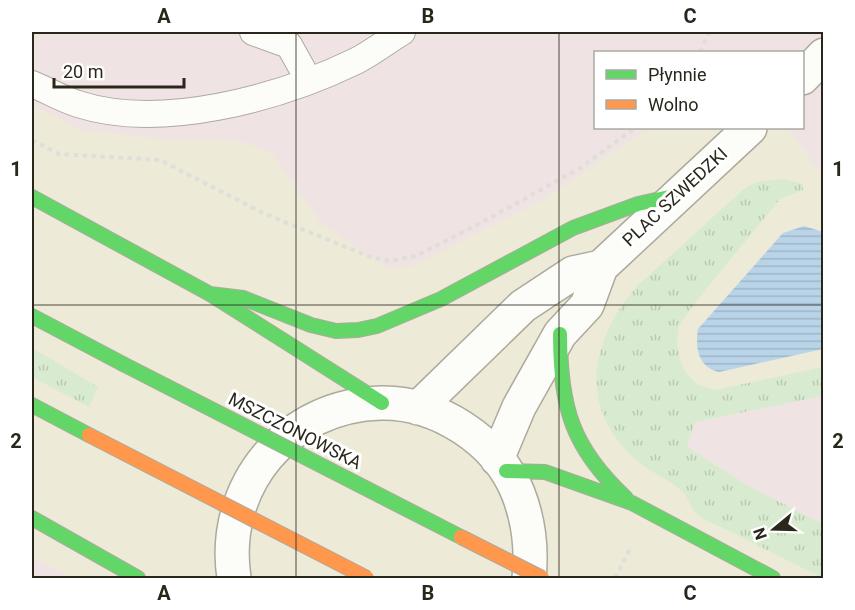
<svg xmlns="http://www.w3.org/2000/svg" width="855" height="610" font-family="Roboto,sans-serif">
<style>
.commercial{fill:#f0e3e3}
.grass{fill:url(#grass-tufts)}
.water{fill:url(#water-rules)}
.lines{fill:none;stroke-linecap:round;stroke-linejoin:round}
.lane-casing{stroke:#acaa9d;stroke-width:28}
.street-casing{stroke:#acaa9d;stroke-width:36}
.fast-casing{stroke:#acaa9d;stroke-width:16}
.path{stroke:#dfded9;stroke-width:4;stroke-dasharray:4.5 4.5;stroke-linecap:butt}
.lane{stroke:#fcfcf9;stroke-width:26}
.street{stroke:#fcfcf9;stroke-width:33}
.fast{stroke:#63d668;stroke-width:14}
.fast-bridge-casing{stroke:#acaa9d;stroke-width:16;stroke-linecap:butt}
.slow-bridge-casing{stroke:#acaa9d;stroke-width:16;stroke-linecap:butt}
.fast-bridge{stroke:#63d668;stroke-width:14}
.slow-bridge{stroke:#ff974d;stroke-width:14}
.grid{fill:none;stroke:#29271b;stroke-width:1.5;stroke-opacity:0.55}
.labels{text-anchor:middle;stroke-width:6;stroke-linejoin:round;paint-order:stroke}
.street-label{font-size:18px;fill:#29271b;stroke:#fff}
.neatline{fill:none;stroke:#29271b;stroke-width:2}
.grid-label{font-size:20px;text-anchor:middle;font-weight:bold;fill:#29271b}
</style>
<defs>
<pattern id="grass-tufts" width="24" height="20" patternUnits="userSpaceOnUse" patternTransform="scale(1.5)"><rect width="24" height="20" fill="#d8ebd0"/><path d="M3 7l-1-3M5 7V3M7 7l1-3M15 17l-1-3M17 17v-4M19 17l1-3" fill="none" stroke="#b9cab2"/></pattern>
<pattern id="water-rules" width="6" height="5" patternUnits="userSpaceOnUse" patternTransform="scale(1.5)"><rect width="6" height="5" fill="#b9d4e8"/><path d="M0 2.5h6" fill="none" stroke="#9fb6c6"/></pattern>
</defs>
<rect width="100%" height="100%" fill="#edead8"/>
<path class="commercial" d="M32,32H823V176L787,128H802V52H596V128H649L540,201L414,265L386,268L322,224L271,152L236,140H172L81,130L32,105Z
M823,396V524L752,488L687,447L695,422Z
M32,557L72,578H32Z"/>
<path class="grass" d="M784,179L803,184V190L780,199L694,304L679,326L677,343L681,363L687,374L698,385L715,390L823,367V396L695,422L687,447L752,488L823,524V578C792,563 761,547 729,531C720,526 705,522 697,514C690,508 688,497 682,491C667,478 647,471 633,457C577,405 591,339 637,286L744,189L756,182Z
M32,348L98,387L89,407L32,377Z"/>
<path class="water" d="M804,226L823,232V349L719,372C698,367 695,348 698,329L783,233Z"/>
<g class="lines">
<g class="lane-casing">
<path id="lane" d="M253,32L289,45L309,81
M32,84C47,90 62,99 78,104C161,131 280,98 356,61C372,53 387,41 402,32"/>
</g>
<g class="street-casing">
<path id="street" d="M802,78L824,55
M418,408L523,306L573,273L601,267
M497,459L519,407L560,334L587,305L601,267L750,128
M234,578C220,486 287,405 381,403C437,402 497,440 518,493C529,521 532,549 529,578"/>
</g>
<g class="fast-casing">
<path id="fast" d="M32,197L210,294L382,403
M210,294L243,298L311,325L336,331L358,330L377,326L441,299L573,228L638,204L678,195
M32,316L123,364
M560,334C560,407 572,448 626,498
M32,405L89,435
M506,471L545,472L632,503L773,578
M32,518L138,578"/>
</g>
<path class="path" d="M700,52L709,32
M32,140L59,154L160,160L263,213L370,257L390,261L416,256L490,218L580,168L635,128
M615,578L631,547"/>
<use href="#lane" class="lane"/>
<use href="#street" class="street"/>
<use href="#fast" class="fast"/>
<g class="fast-bridge-casing">
<path id="fast-bridge" d="M123,364L461,537"/>
</g>
<g class="slow-bridge-casing">
<path id="slow-bridge" d="M89,435L367,578
M461,537L542,578"/>
</g>
<use href="#fast-bridge" class="fast-bridge"/>
<use href="#slow-bridge" class="slow-bridge"/>
</g>
<path class="grid" d="M296,32V578M559,32V578M32,305H824"/>
<g class="labels">
<g class="street-label">
<text transform="translate(675 197) rotate(-43)" y="6">PLAC SZWEDZKI</text>
<text transform="translate(295 431) rotate(27)" y="6">MSZCZONOWSKA</text>
</g>
</g>
<rect width="855" height="610" fill="none" stroke="#ffffff" stroke-width="66"/>
<rect x="594" y="51" width="210" height="78" fill="#ffffff" stroke="#a9a9a4" stroke-width="1.5"/>
<rect x="606" y="70" width="30" height="9" fill="#63d668" stroke="#a9a9a4" stroke-width="1.5"/>
<text x="648" y="81" font-size="18" fill="#29271b">Płynnie</text>
<rect x="606" y="100" width="30" height="9" fill="#ff974d" stroke="#a9a9a4" stroke-width="1.5"/>
<text x="648" y="111" font-size="18" fill="#29271b">Wolno</text>
<g transform="translate(774 529) rotate(251)" stroke="#ffffff" stroke-width="4.5" paint-order="stroke">
<path d="M0-4.5L10 22L0 15L-10 22Z" fill="#29271b"/>
<text y="-9" font-size="16" font-weight="bold" text-anchor="middle" fill="#29271b">N</text>
</g>
<path d="M54 78v9h130v-9" fill="none" stroke="#29271b" stroke-width="3"/>
<text x="63" y="78" font-size="18" fill="#29271b" stroke="#ffffff" stroke-width="4.5" paint-order="stroke">20 m</text>
<rect x="33" y="33" width="789" height="544" class="neatline"/>
<g class="grid-label">
<text x="164" y="23">A</text>
<text x="428" y="23">B</text>
<text x="690" y="23">C</text>
<text x="16" y="176">1</text>
<text x="838" y="176">1</text>
<text x="16" y="448">2</text>
<text x="838" y="448">2</text>
<text x="164" y="600">A</text>
<text x="428" y="600">B</text>
<text x="690" y="600">C</text>
</g>
</svg>
